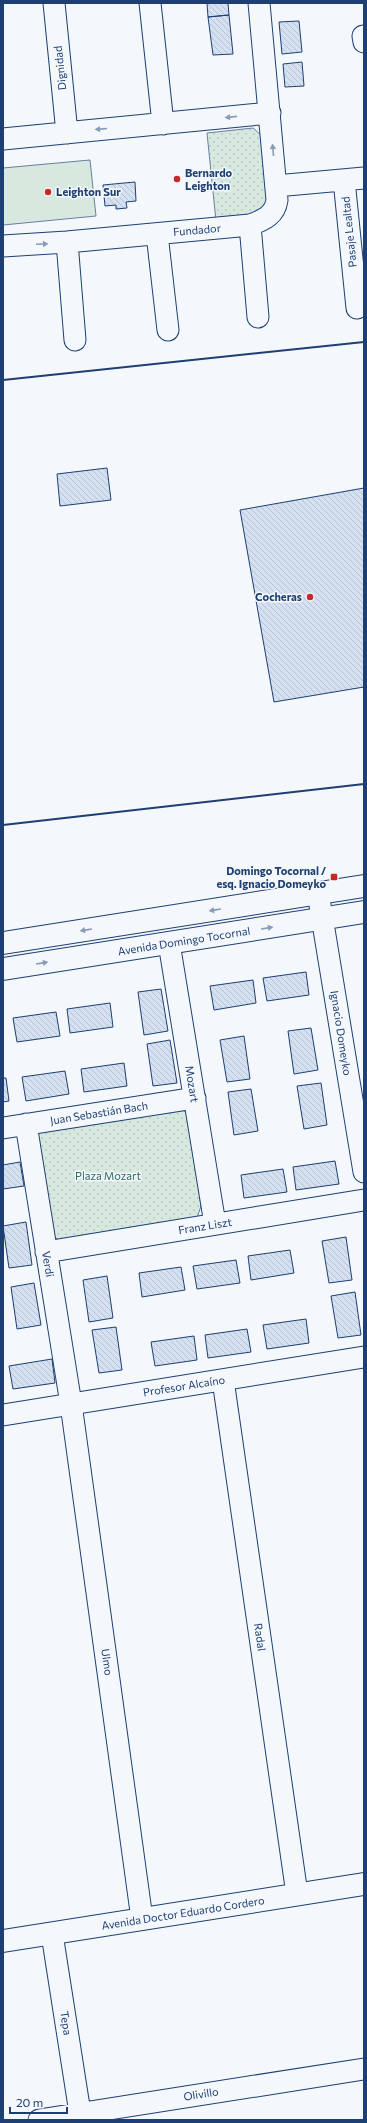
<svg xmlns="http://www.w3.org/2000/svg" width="367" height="2123" font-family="Commissioner,sans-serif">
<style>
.grass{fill:#d7e8df;stroke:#687fa3}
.park{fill:url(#park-dots);stroke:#687fa3}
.building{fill:url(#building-back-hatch);stroke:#1d3f73}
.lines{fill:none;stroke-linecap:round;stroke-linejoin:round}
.minor-casing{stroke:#1d3f73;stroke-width:23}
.major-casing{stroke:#1d3f73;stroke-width:24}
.minor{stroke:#f4f7fb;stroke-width:21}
.major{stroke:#f4f7fb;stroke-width:22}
.wall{stroke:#1d3f73;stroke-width:2}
.oneway{fill:#889bb7}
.poi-dot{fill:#c62828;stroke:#f4f7fb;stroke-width:1.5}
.labels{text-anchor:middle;stroke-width:3;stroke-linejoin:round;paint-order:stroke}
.street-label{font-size:11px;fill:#1d3f73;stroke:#f4f7fb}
.poi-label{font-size:11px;font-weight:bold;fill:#1d3f73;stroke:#f4f7fb;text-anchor:start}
.park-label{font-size:11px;fill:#2c6c60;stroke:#f4f7fb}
</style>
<defs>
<pattern id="park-dots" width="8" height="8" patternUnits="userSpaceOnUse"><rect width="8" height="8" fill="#d7e8df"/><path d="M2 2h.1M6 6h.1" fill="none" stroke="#b8c8c3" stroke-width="1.8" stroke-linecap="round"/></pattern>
<pattern id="building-back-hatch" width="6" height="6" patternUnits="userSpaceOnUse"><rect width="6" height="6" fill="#d5e0f0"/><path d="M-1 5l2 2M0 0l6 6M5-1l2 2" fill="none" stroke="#b6c1d1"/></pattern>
</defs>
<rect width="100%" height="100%" fill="#f4f7fb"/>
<path class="grass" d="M90,160L96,216L3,225V168Z"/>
<path class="park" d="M253,128L264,138L270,204L260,217L216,221L207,133Z
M177,1109L188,1112L201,1206L197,1218L59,1240L50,1234L33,1140L41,1130Z"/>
<path class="building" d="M207,3H228L229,15L208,17Z
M229,15L233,54L213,55L208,17Z
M299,21L302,52L282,54L279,22Z
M302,62L304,86L285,87L283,64Z
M135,182L136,201L126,202L127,208L116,209V205L105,206L103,185Z
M107,468L111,500L60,506L57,474Z
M364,488V687L274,702L240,510Z
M306,972L309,995L267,1001L263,978Z
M253,980L256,1003L214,1010L210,986Z
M161,989L168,1031L144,1035L138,992Z
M110,1003L113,1027L70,1033L67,1009Z
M56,1012L60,1036L17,1042L13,1018Z
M311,1028L318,1070L294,1074L288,1031Z
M244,1036L250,1079L227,1082L220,1040Z
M170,1040L177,1083L153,1086L147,1044Z
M124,1063L127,1086L84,1092L81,1069Z
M65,1071L69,1094L26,1101L22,1077Z
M3,1078H6L9,1101L3,1102Z
M321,1083L327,1125L304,1129L297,1086Z
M251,1089L258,1131L234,1135L228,1092Z
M335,1161L339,1184L296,1190L293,1167Z
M20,1162L24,1186L3,1189V1165Z
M283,1169L287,1192L244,1198L241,1175Z
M26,1222L32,1265L9,1268L3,1226Z
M346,1237L352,1280L329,1283L322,1241Z
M290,1250L294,1273L251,1280L248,1256Z
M236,1260L240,1283L197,1289L193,1266Z
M181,1267L185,1290L142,1297L139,1273Z
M107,1276L113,1318L89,1322L83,1280Z
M34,1283L41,1325L17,1329L11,1287Z
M355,1292L361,1335L338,1338L331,1296Z
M306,1319L309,1343L267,1349L263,1325Z
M116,1327L122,1370L99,1373L92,1330Z
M247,1329L251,1352L208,1358L205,1335Z
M194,1336L197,1360L155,1366L151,1342Z
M52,1359L55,1383L13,1389L9,1366Z"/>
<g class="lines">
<g class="minor-casing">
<path id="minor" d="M54,3L67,133
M150,3L163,124
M363,36L364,42
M3,139L270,113
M344,180L357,308
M276,186L364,178
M250,225L258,317
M157,234L168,330
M67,242L75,340
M3,246L67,242L250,225C264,220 275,215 277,200L259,3
M318,893L364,1172
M169,943L215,1224
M26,1124L71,1404L142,1919
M3,1128L195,1098
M46,1252L364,1200
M223,1380L297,1894
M3,1415L364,1357
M52,1934L80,2113
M39,2120L364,2069"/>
</g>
<g class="major-casing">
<path id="major" d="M3,943L364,886
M3,969L364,912
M3,1941L364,1884"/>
</g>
<use href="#minor" class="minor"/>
<use href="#major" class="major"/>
<path class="wall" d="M3,380L364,342
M3,825L364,784"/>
</g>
<defs><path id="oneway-solid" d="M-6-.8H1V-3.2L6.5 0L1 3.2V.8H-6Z"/></defs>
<g class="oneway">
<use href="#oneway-solid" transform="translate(231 117) rotate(174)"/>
<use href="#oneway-solid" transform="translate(101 129) rotate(175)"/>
<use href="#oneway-solid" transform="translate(273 150) rotate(-95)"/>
<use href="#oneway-solid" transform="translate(42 244) rotate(-3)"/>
<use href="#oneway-solid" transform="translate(215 910) rotate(171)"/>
<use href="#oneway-solid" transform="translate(267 928) rotate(-9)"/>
<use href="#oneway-solid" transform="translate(86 930) rotate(171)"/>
<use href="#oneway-solid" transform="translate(42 963) rotate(-9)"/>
</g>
<g class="poi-dot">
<circle cx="177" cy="179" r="4"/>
<circle cx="48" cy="192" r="4"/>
<circle cx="310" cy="597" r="4"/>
<rect x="330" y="873" width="8" height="8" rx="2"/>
</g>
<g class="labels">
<g class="street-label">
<text transform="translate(60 68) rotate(-96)" y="4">Dignidad</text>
<text transform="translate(197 230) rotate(-5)" y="4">Fundador</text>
<text transform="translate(349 232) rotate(-96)" y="4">Pasaje Lealtad</text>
<text transform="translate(184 941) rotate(-9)" y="4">Avenida Domingo Tocornal</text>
<text transform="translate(341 1033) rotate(81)" y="4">Ignacio Domeyko</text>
<text transform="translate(192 1084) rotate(81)" y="4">Mozart</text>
<text transform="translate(99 1113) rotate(-9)" y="4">Juan Sebastián Bach</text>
<text transform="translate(205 1226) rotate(-9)" y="4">Franz Liszt</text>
<text transform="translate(48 1264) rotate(81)" y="4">Verdi</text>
<text transform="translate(184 1386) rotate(-9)" y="4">Profesor Alcaíno</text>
<text transform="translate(260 1637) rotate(82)" y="4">Radal</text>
<text transform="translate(107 1662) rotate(82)" y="4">Ulmo</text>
<text transform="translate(183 1913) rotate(-9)" y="4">Avenida Doctor Eduardo Cordero</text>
<text transform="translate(66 2023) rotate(81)" y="4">Tepa</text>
<text transform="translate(201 2094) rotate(-9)" y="4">Olivillo</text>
</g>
<g class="poi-label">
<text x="185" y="177">Bernardo<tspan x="185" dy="13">Leighton</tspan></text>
<text x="56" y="196">Leighton Sur</text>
<text x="302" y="601" text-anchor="end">Cocheras</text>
<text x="326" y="875" text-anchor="end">Domingo Tocornal /<tspan x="326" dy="13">esq. Ignacio Domeyko</tspan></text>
</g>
<g class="park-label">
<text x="108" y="1180">Plaza Mozart</text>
</g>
</g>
<rect width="367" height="2123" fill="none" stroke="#1d3f73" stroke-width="8"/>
<path d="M10 2107v6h57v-6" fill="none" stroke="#1d3f73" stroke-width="2"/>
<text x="16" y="2107" font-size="12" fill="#1d3f73" stroke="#f4f7fb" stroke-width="3" paint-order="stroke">20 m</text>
</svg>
